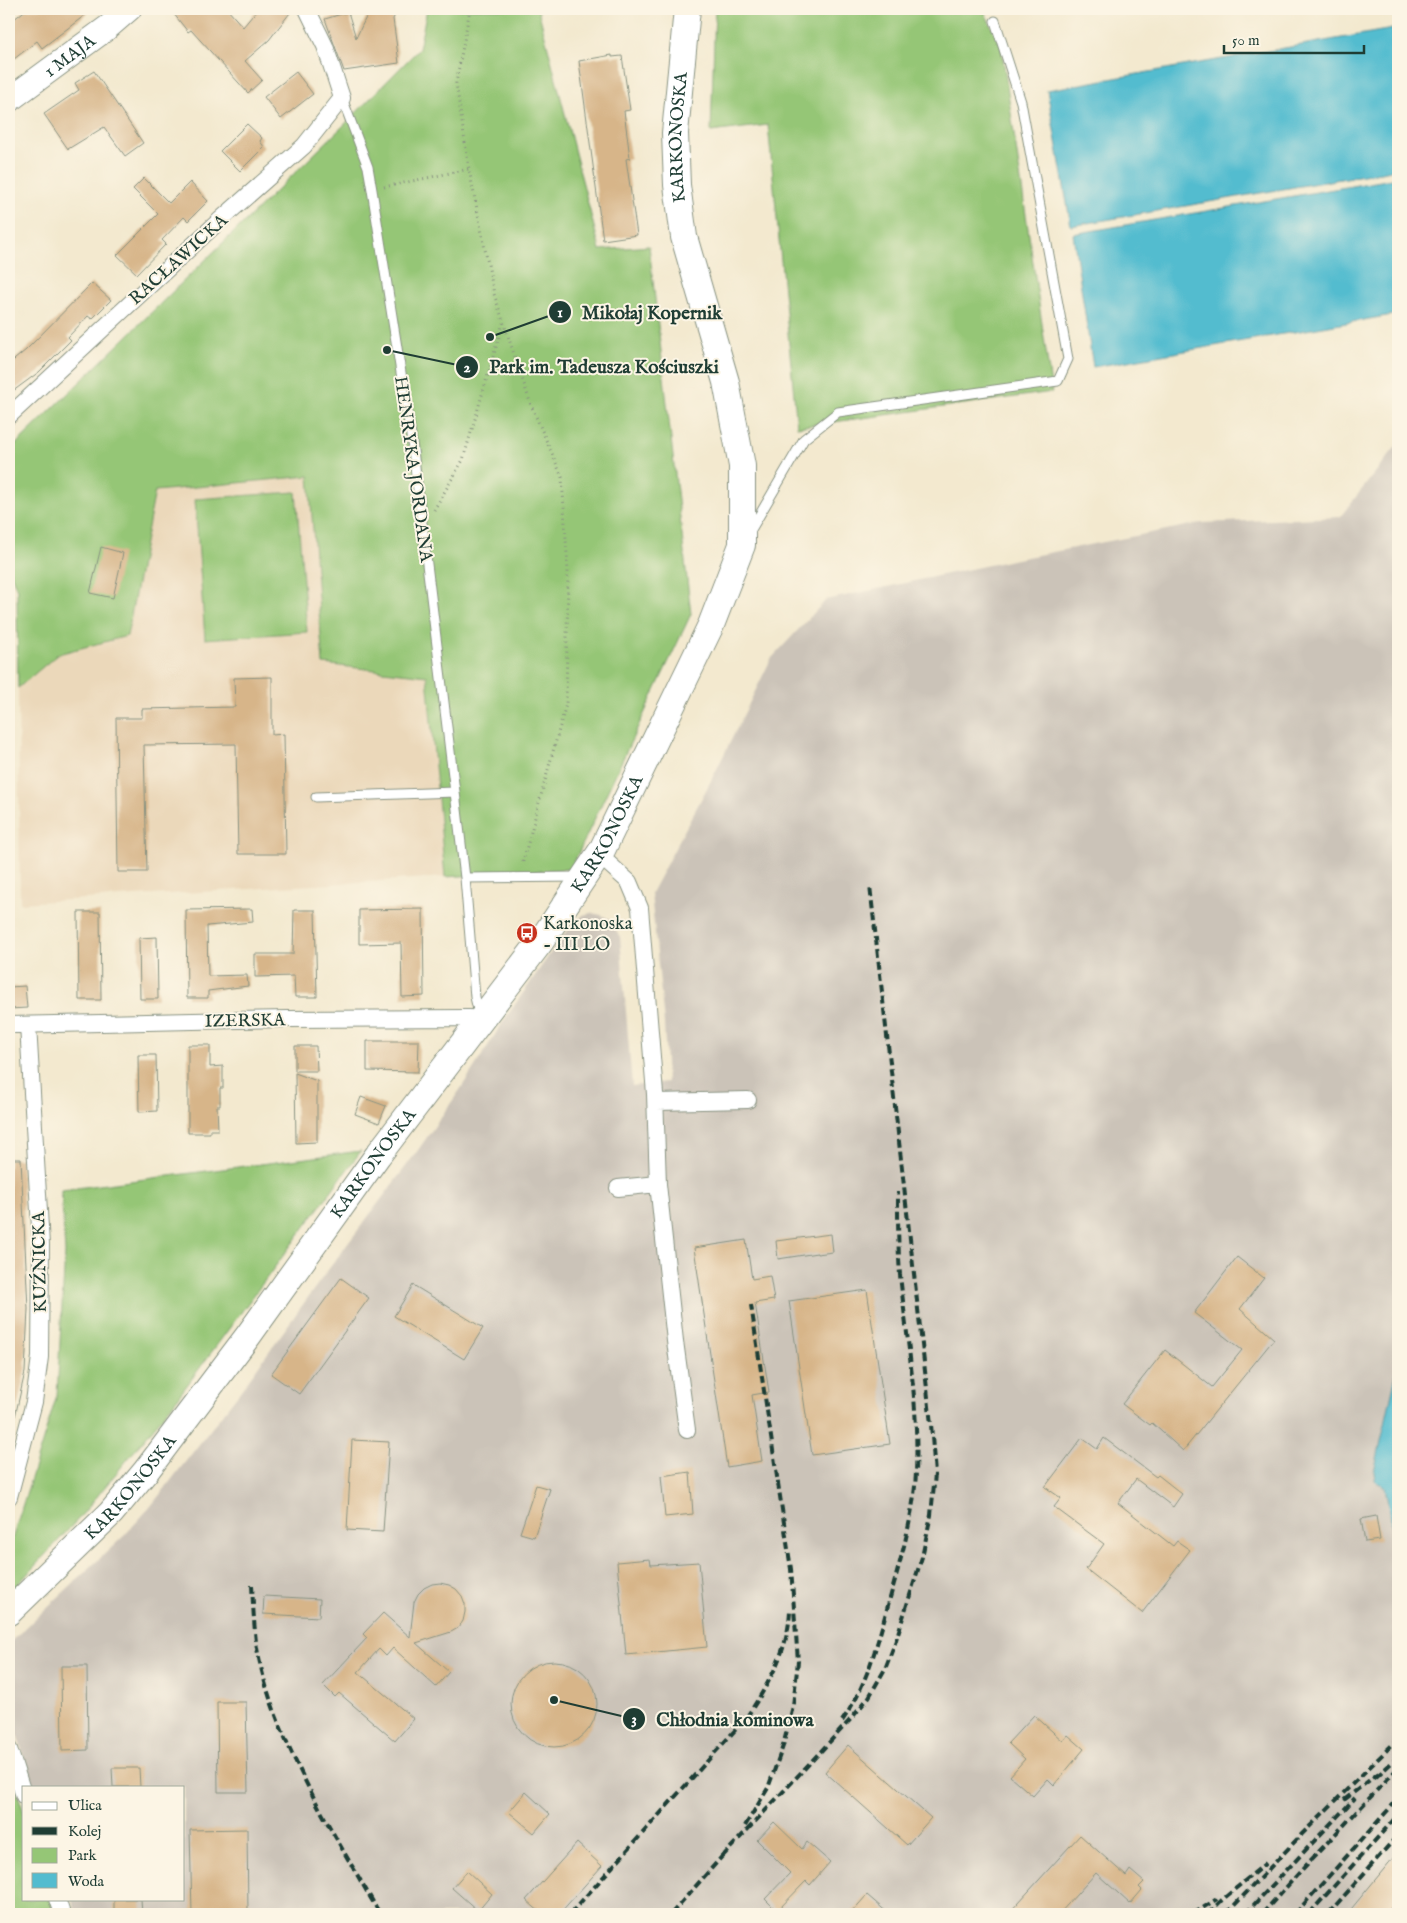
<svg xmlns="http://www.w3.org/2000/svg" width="1407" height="1923" font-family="'IM FELL English',serif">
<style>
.built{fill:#ebd8ba}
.industrial{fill:#cbc3b8}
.green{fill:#95c676;stroke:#5a8255}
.water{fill:#53bccf;stroke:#397c82}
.building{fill:#d7b589}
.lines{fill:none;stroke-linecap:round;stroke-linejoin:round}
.lane-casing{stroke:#899382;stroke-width:11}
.street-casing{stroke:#899382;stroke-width:18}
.secondary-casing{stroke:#899382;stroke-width:26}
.primary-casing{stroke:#899382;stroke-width:28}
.path{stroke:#899382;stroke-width:3;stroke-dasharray:1 4;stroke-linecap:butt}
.lane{stroke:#fff;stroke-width:9}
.street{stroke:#fff;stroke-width:16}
.secondary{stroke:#fff;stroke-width:24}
.primary{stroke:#fff;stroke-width:26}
.rail{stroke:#1f3d34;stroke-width:4;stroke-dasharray:8 4;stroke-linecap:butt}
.labels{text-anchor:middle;stroke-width:4;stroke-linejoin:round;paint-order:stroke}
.street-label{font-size:18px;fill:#1f3d34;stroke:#fcf5e5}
.poi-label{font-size:18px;fill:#1f3d34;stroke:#fcf5e5;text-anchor:start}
.leader{fill:none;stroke:#1f3d34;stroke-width:2}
.callout-dot{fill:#1f3d34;stroke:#fcf5e5;stroke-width:2}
.mark-label{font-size:15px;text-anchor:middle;font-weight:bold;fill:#fff}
.callout-label{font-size:19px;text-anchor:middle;font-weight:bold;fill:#1f3d34;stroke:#fcf5e5;stroke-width:4;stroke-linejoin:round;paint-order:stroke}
</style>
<rect width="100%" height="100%" fill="#fcf5e5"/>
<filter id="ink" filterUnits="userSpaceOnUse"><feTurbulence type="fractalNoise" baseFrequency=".02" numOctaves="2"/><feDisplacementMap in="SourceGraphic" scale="10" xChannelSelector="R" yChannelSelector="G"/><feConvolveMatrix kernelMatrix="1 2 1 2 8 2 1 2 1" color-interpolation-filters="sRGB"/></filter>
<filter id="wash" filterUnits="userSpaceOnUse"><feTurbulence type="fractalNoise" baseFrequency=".0096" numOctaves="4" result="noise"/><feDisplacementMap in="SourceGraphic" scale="20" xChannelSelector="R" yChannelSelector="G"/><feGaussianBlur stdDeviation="1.12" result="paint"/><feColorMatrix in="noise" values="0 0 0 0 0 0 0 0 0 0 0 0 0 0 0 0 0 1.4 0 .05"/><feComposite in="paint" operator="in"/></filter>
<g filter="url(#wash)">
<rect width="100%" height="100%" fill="#f3e9cf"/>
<path class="built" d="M309,476L323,664L427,676L445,877L20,903L18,688L58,654L127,636L155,491Z"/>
<path class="industrial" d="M1398,444V1914H77L71,1899H184V1787H33L9,1708V1643L124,1536L151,1506L239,1393L325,1274L416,1153L460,1090L505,1019L563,935L583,915L591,913L601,915L609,919L620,937L632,1086L667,1082L664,1023L651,893L713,777L771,659L826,600L1012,560L1202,523L1340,517Z"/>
<path class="green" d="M427,9H538L600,250L649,246L691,614L571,869L445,877L427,676L323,664L309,476L155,491L127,636L58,654L18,688L17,590L9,568V451L343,126L419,49Z
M715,9H983L1001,45L1052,392L797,427L768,125L711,132Z
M296,492L307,632L205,639L195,499Z
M361,1151L173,1404L81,1516L9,1594V1549L57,1395L65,1252L61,1190Z
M9,1769L24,1812V1899H54L59,1914H9Z"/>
<path class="water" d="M1398,28V169L1071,226L1047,90Z
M1398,178V314L1093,367L1073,234Z
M1398,1366V1562L1385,1487L1375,1480L1374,1472Z"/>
<g id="blocks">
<path class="building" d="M27,9H93L42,48L37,41L9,63V23Z
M170,9H227L243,27L258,9H293L269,40L245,61L262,80L248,93L191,30L188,32Z
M370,9H398L393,19L399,63L344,71L325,19L348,12L356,38Z
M612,55V57L622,56L630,110L624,111L630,158L626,159L637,235L603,240L579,61Z
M94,71L143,143L125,156L104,127L68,149L44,114L79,90L75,83Z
M296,72L313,94L281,119L264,97Z
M247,124L262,138L260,141L264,147L240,171L220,151Z
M144,178L169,203L190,182L208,201L188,221L184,217L162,240L166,244L137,274L117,255L158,214L133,189Z
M92,283L111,300L92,319L88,316L68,337L71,340L39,372L9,394V364L26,350Z
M101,547L123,553L113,598L90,593Z
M272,677V735L284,734L286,854H238L236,744L144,745L147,872H118L116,718H142V709L235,707L234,678Z
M252,909L253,922L207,926L208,976L247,975L248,986L208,991V998H187L186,910Z
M423,909L424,996L402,997L401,943L359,944V910Z
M294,910H315L317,997H295L294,976L255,977V954H293Z
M78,912H100L101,1000H79Z
M157,937L158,999H140L139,938Z
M25,986L27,1008L9,1009V987Z
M367,1041H419L418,1072L367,1071Z
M188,1045H210V1067L223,1066V1088H220V1106H217L218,1130H210V1133H188Z
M295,1046H316L317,1071H295Z
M138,1055H156L157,1111L139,1112Z
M295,1073L317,1081V1142L296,1143Z
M361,1097L386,1106L379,1123L355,1114Z
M9,1159H21L28,1309L25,1372L15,1417L9,1416Z
M831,1234L833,1252L817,1254V1253L778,1259L776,1241Z
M746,1240L752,1279L770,1276L774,1300L755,1303L769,1392L752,1395L762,1461L727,1467L694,1248Z
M1237,1257L1264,1278L1240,1309L1274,1339L1183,1451L1152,1423L1150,1425L1122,1404L1165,1350L1212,1387L1242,1350L1194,1313Z
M341,1278L369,1298L299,1394L271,1374Z
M413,1285L483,1328L464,1359L394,1316Z
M867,1290L890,1444L812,1455L789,1301Z
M1082,1438L1097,1449L1104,1438L1156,1477L1158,1475L1182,1494L1173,1507L1136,1479L1118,1503L1173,1546L1177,1541L1190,1550L1142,1613L1086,1569L1104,1544L1054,1507L1061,1498L1045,1487Z
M352,1440L389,1442L383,1532L347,1530Z
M690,1472L693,1514L665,1517L661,1476Z
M536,1485L550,1489L534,1537L520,1533Z
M1376,1516L1380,1540L1365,1542L1361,1519Z
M650,1559L651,1565L699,1562L707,1647L626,1655L617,1562Z
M440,1583L449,1585L456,1589L462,1596L465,1604V1612L463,1621L458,1628L451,1632L416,1643L449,1672L436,1687L393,1648L386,1656L379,1649L358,1672L414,1719L395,1741L339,1693L335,1697L323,1685L367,1638L363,1634L383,1613L410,1637L414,1602L418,1594L424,1588L432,1584Z
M264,1596L320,1599L319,1617L263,1614Z
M511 1704a43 43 0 1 1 86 0a43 43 0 1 1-86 0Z
M61,1666H87L88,1750L62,1751Z
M217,1702H246L248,1792H218Z
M1034,1715L1063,1741L1068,1735L1084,1749L1054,1785L1048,1779L1033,1796L1010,1776L1025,1759L1008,1743Z
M848,1745L931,1818L907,1845L825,1772Z
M112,1768H139L140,1787H113Z
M526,1792L550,1814L534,1833L509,1812Z
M774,1822L802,1849L807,1842L830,1862L810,1885L806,1881L777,1911L765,1899L790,1873L757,1840Z
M247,1829L248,1914H192L190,1830Z
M1080,1835L1126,1876L1130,1870L1144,1882L1139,1887L1142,1890L1130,1904L1096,1873L1059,1914H1008Z
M577,1843L602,1866L559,1914H542L526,1900Z
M1398,1852V1899L1386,1914H1347Z
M467,1871L492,1894L478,1911L452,1888Z
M867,1895L889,1914H850Z
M114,1899H141L142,1914H114Z"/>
</g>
</g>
<g filter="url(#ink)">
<use href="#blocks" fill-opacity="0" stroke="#899382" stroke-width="1"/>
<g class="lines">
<g class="lane-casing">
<path id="lane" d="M342,98L368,167L372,190L412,442L455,792
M749,533L804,439L838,412L1058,381L1068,359L1021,102L995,21
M316,797L455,792L465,878
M479,1014L475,997L465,878L580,877"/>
</g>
<g class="street-casing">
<path id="street" d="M9,416L219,221L304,146L342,98L325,46L307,9
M599,855L629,882L640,908L655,1094L658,1184L675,1341L687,1430
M9,1025L288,1019L470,1018L480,1022
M656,1102L748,1100
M618,1188L658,1184
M9,1497L34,1402L40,1357L41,1245L28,1025
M9,1749L24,1796
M57,1899L62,1914"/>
</g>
<g class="secondary-casing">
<g id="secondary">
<path id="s1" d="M9,100L107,28L129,9"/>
</g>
</g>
<g class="primary-casing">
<g id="primary">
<path id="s2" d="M9,1612L111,1513L146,1471L248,1336L378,1155L541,941L602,850L711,625L742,545V466L726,382L684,237L677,185L675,133L687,9"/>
</g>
</g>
<path class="path" d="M470,9L456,83L469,169L494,294L531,405L562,477L568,570L566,704L522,865
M384,187L469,169
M434,510L463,460L503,323"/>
<use href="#lane" class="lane"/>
<use href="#street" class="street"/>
<use href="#secondary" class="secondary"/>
<use href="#primary" class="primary"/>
<path class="rail" d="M252,1585C253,1604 254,1624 256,1642C270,1734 334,1834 380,1914
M842,1721C866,1687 876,1648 887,1609C899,1564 914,1518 916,1472C919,1406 907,1341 900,1275C898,1247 898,1220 898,1192
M1376,1777L1398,1757
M1344,1800L1380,1772
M745,1826L768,1788L783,1746L793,1706L798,1661L791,1569L751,1305
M722,1857L851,1719L869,1697L885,1669L895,1643L922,1557L931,1515L935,1474L931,1424L870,886
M570,1914L746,1718C768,1685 789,1650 790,1609
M671,1914L726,1852
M1193,1914L1217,1899
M1208,1914L1222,1900L1266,1863
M1226,1914L1302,1834L1398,1739
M1245,1914L1355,1798
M1262,1914L1309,1862L1398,1768
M1295,1914L1398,1799
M1309,1914L1398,1815
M1328,1914L1398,1835"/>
</g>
</g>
<defs>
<g id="bus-disc" transform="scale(1.125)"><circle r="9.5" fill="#c8321e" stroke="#fcf5e5"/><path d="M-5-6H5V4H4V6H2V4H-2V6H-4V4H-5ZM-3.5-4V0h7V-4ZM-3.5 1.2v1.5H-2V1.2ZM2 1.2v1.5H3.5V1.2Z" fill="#fff"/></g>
</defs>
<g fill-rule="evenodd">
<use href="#bus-disc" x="527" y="933"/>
</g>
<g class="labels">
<g class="street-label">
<text dy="6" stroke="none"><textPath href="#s1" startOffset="75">1 MAJA</textPath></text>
<text dy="6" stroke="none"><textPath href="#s2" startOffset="1719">KARKONOSKA</textPath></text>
<text transform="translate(178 259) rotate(-42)" y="6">RACŁAWICKA</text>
<text transform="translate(414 469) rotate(82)" y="6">HENRYKA JORDANA</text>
<text dy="6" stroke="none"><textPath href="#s2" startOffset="984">KARKONOSKA</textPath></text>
<text transform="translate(245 1020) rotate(-1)" y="6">IZERSKA</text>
<text dy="6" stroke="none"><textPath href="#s2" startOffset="579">KARKONOSKA</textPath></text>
<text transform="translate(39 1262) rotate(-91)" y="6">KUŹNICKA</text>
<text dy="6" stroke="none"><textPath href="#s2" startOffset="174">KARKONOSKA</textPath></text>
</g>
<g class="poi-label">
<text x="543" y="929">Karkonoska<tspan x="543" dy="21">- III LO</tspan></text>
</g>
</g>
<path class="leader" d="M490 337L560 312M387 350L467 367M554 1700L634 1719"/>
<g class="callout-dot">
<circle cx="490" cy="337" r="5"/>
<circle cx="387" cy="350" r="5"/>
<circle cx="554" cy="1700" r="5"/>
<circle cx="560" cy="312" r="12"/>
<circle cx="467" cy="367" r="12"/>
<circle cx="634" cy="1719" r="12"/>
</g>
<g class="mark-label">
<text x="560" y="317">1</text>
<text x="467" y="372">2</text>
<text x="634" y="1724">3</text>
</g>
<g class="callout-label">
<text x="652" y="319">Mikołaj Kopernik</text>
<text x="604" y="373">Park im. Tadeusza Kościuszki</text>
<text x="735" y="1726">Chłodnia kominowa</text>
</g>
<rect width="1407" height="1923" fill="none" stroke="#fcf5e5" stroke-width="30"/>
<rect x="22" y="1786" width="162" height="115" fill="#fcf5e5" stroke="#a4ab9e"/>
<rect x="32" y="1802" width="25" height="8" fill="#ffffff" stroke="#a4ab9e"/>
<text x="68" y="1810" font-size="15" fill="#1f3d34">Ulica</text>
<rect x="32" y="1827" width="25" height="8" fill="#1f3d34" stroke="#a4ab9e"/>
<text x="68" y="1836" font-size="15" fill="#1f3d34">Kolej</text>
<rect x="32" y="1848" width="25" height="15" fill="#95c676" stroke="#a4ab9e"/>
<text x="68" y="1860" font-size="15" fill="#1f3d34">Park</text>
<rect x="32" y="1873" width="25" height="15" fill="#53bccf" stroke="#a4ab9e"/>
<text x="68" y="1886" font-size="15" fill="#1f3d34">Woda</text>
<path d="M1224 45v8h140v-8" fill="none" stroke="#1f3d34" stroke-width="2.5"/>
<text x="1232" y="45" font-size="15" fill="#1f3d34" stroke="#fcf5e5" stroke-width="4" paint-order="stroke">50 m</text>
</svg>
